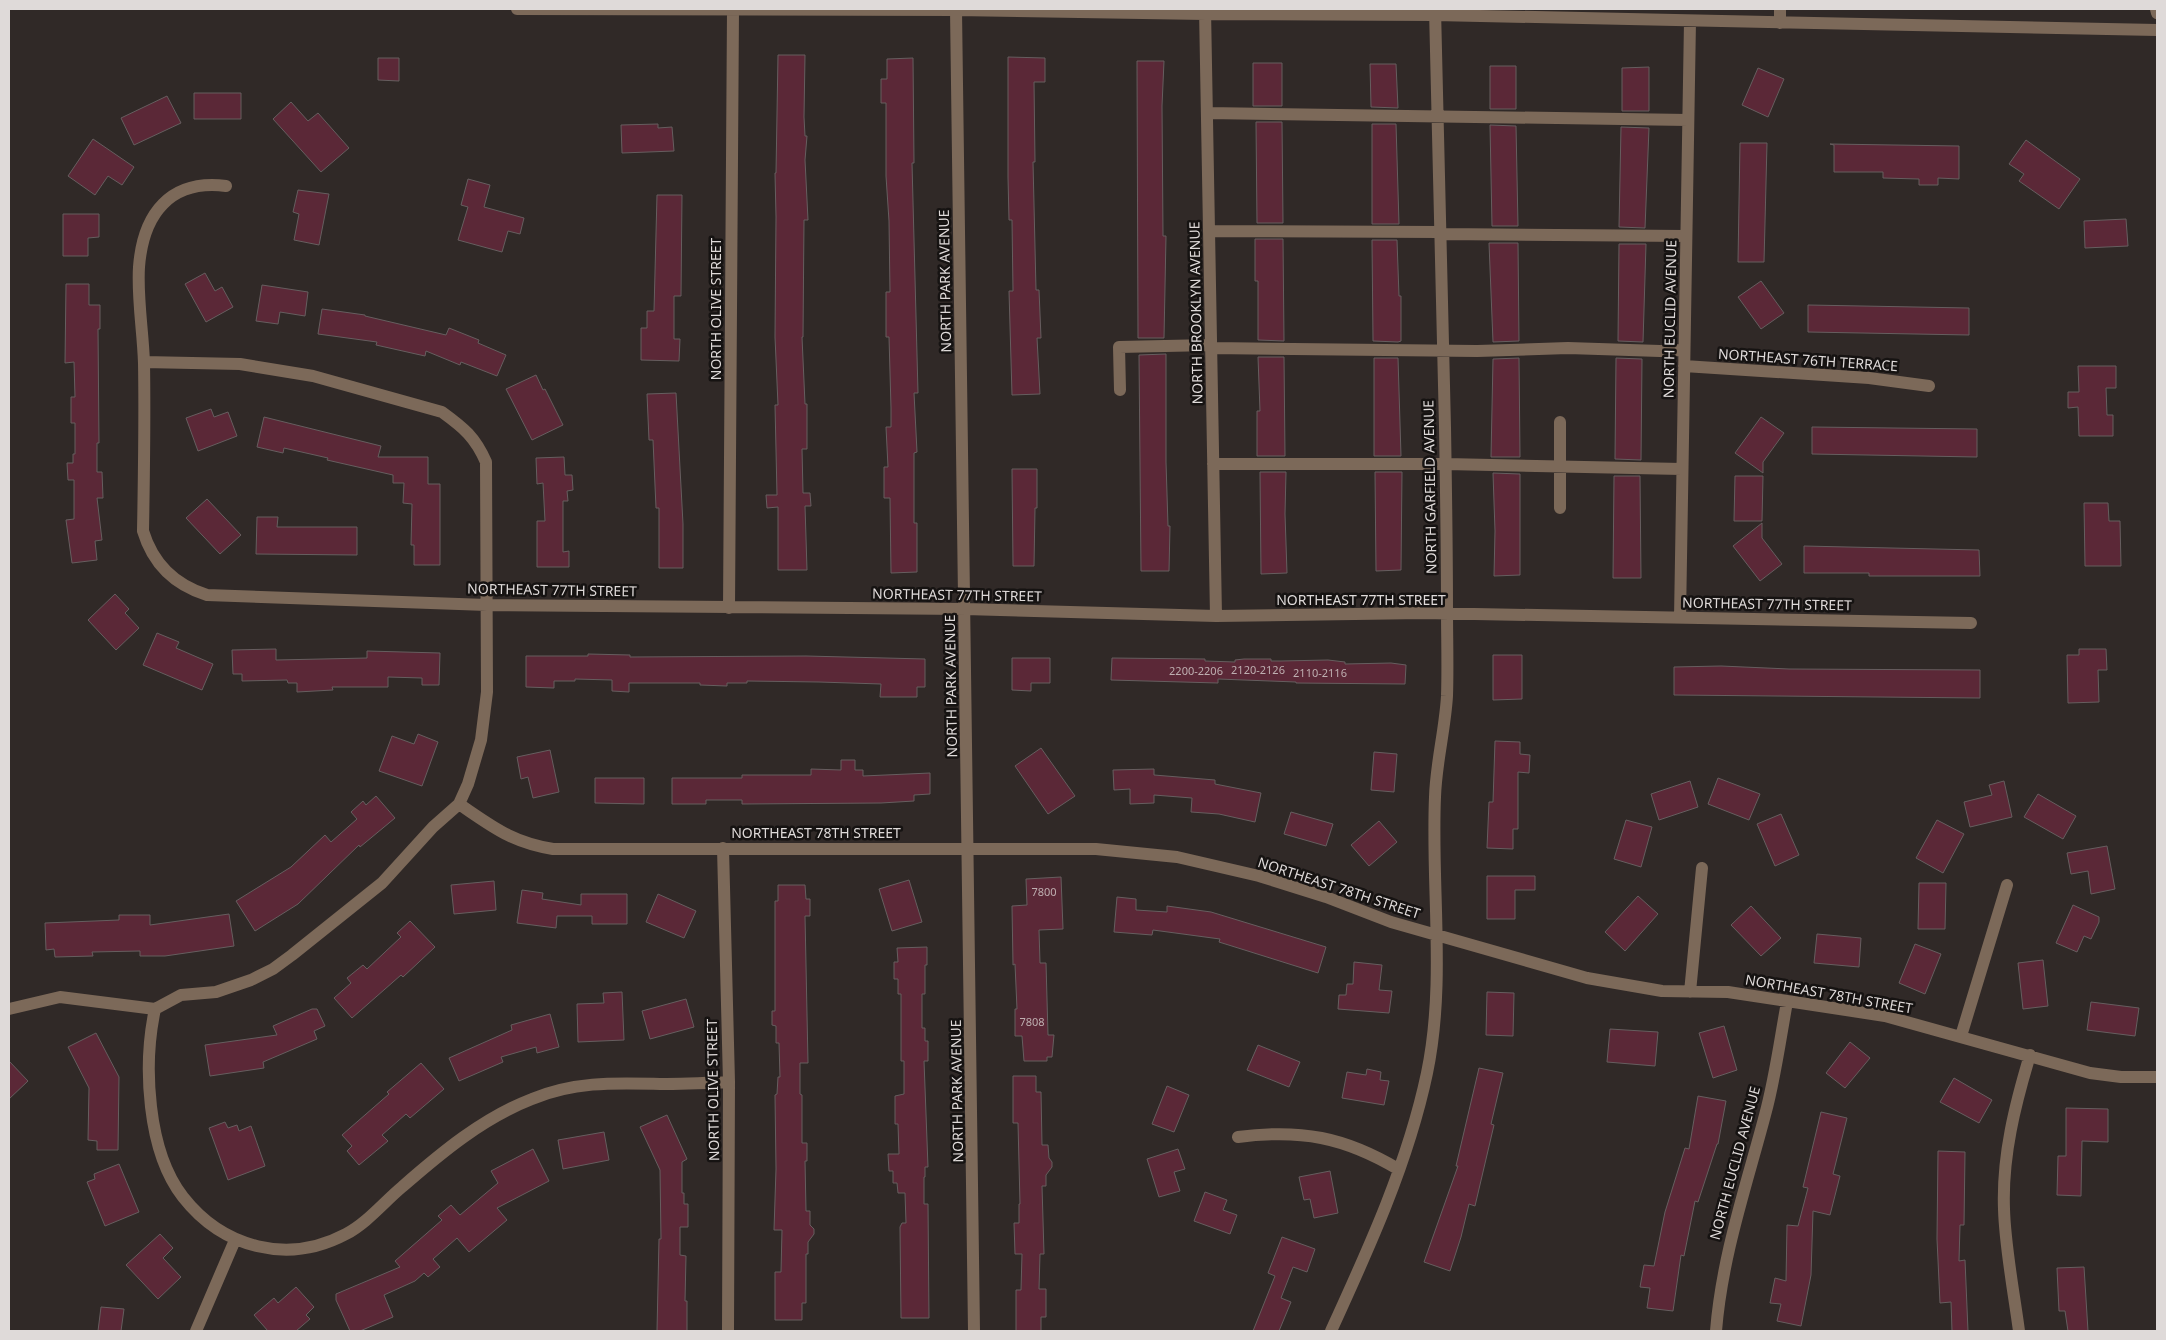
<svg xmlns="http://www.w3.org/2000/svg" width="2166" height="1340" font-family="'Noto Sans',sans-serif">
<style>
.building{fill:#5b2837;stroke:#665e5f}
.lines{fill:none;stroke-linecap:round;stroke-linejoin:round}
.minor{stroke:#7c6959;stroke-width:12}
.labels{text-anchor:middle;stroke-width:5;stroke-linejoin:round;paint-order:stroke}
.number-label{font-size:11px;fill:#beaeb0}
.street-label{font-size:14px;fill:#dfdad9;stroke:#161312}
</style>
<rect width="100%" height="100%" fill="#302927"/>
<path class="building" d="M778,55H805L804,117L805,136H807L805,160L808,220H804L803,337H802L805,404H807V449H802L803,493H810L811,506H805L807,570H778V507L767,508L766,495H777L775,405H778L775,337L776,217L775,173H776Z
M1008,57L1045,58V82H1034L1035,162H1033L1036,290H1039L1041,338H1037L1040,394L1012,395L1009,291H1013L1012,220H1009L1008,177Z
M378,58H399V81L378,80Z
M913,58L914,163H912L918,393H914L917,452L914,453V523H917V572L891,573L890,498H884V467H888L886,427H891V408L889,337H886V292H890L889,221L886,176V103H881V79H887V59Z
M1137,61H1164L1162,106L1163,236H1166L1164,338H1138Z
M1253,63H1282V106H1253Z
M1370,64H1396L1398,108L1371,107Z
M1490,66H1516V109H1490Z
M1649,67V111H1622V68Z
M1758,68L1784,79L1768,117L1742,105Z
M194,93H241V119H194Z
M167,96L181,123L134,145L121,118Z
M291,102L308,121L318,113L349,148L321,172L273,119Z
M1256,122H1282L1283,223H1257Z
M658,124V128L672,127L674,151L622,153L621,125Z
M1372,124H1396L1399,224H1372Z
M1490,125L1516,126L1518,226H1492Z
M1621,127L1649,128L1645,228L1619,227Z
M93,139L134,167L122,185L108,176L95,195L68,176Z
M2026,140L2080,179L2059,209L2019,181L2024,174L2009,164Z
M1740,143H1767L1764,262H1738Z
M1830,144L1959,146V179L1938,178V185H1919V179L1883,178V172H1834V145Z
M468,179L490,185L484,207L524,218L520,234L508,231L502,252L458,240L468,207L461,205Z
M298,190L329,194L319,245L294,240L299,214L293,212Z
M657,195H682L681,296H674V339H680L679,361L641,360V328H647V311H654Z
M63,214H99V237L88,238V256H63Z
M2126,219L2128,246L2085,248L2084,221Z
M1255,239H1283L1284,341L1258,340V281H1255Z
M1372,240H1397L1399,296H1401V341L1398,342L1373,341Z
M1489,243H1518L1519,341L1493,342Z
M1619,244H1646L1643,342L1618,341Z
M205,273L215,291L222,287L233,307L206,322L185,284Z
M1761,281L1784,313L1761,329L1738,297Z
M66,284H89V305H100V329H98L99,443H97V472H102L103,498H97L102,540L95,541L97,560L72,563L66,520L74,519V480H68L67,463H73V454H75V423H71V397H75L74,362L65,363Z
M262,285L308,292L305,316L280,312L278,324L256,321Z
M1808,305L1969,308V335L1808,332Z
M322,309L365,315V316L446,335L449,328L479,340L478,343L506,355L497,376L461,362L460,365L426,351L425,356L376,345L377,342L318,334Z
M1166,354V462L1168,526H1170L1169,571H1141L1139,355Z
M1258,357H1284L1285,456H1257V411H1260Z
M1374,358H1398L1401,456H1374Z
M1519,358L1520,457H1491L1493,359Z
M1616,358L1642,359L1641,460L1615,459Z
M2078,366H2116V388H2106L2107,415H2113V436H2079L2078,407L2068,408V392H2079Z
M536,375L543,390L545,389L563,425L532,440L506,389Z
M676,393L683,524V568H659V508H656L653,440H649L647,394Z
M211,409L214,417L228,412L237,436L198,451L186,418Z
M264,417L381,446L378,457H428V484H440V565H414V545H411L412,504L403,503L404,483H393V475L327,460L328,458L284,448L283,453L257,447Z
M1761,417L1784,433L1763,462V473L1735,453Z
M1812,427L1977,429V457L1812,454Z
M564,457L565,475H572L573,490L567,491L568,501H563V552L569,551V567H537V521H545L543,483L537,484L536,458Z
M1012,469H1037V508H1035L1034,566H1013Z
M1260,472H1286L1285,514L1287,573L1261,574Z
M1375,472H1402L1401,570L1376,571Z
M1493,473L1520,474V575L1494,576L1495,531Z
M1614,476H1640L1641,578H1613Z
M1735,476H1763L1762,521H1734Z
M207,499L241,535L220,554L186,518Z
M2084,503H2108L2109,521H2120L2121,566H2085Z
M257,517H278L277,527H357V555L256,554Z
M1762,523V538L1782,564L1760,581L1733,546Z
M1804,546L1979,550L1980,576H1869V573H1804Z
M115,594L129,609L125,613L139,628L116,650L88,620Z
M157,633L179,642L176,648L213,664L202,690L143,665Z
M276,649V660L367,658V651L440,653L439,685H422V678L388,677V687H332L333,690L297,692V683H288L287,680L242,681V674H233L232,650Z
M2079,649H2106L2107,670H2098L2099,702L2068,703L2067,655H2079Z
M588,654L630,655V657L806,656L925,659V687H917V697H880L881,684L819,682L747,681V683H727V686L700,685V683H629V692L612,691V680L575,679V681H554V688L526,687V656H588Z
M1493,655H1522V699L1493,700Z
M1012,658H1050V683H1031V691L1012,690Z
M1112,658L1205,659V661L1235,662V660L1244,659H1271V661H1281L1328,660L1345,662V664L1391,663L1406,665L1405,684L1296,683V682L1218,679V683L1111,680Z
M1721,666L1789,669L1980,670V698L1674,695V667Z
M418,734L438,742L422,786L379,771L392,736L414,744Z
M1495,741L1520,742V754L1530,755L1529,773L1518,772V829H1513V849L1487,848L1489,802H1493Z
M1041,748L1075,796L1048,814L1015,766Z
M550,750L559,792L533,798L528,777L521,779L517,757Z
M1374,752L1397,754L1394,792L1371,790Z
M841,760H855V770H863V776L930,773V794L914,795V801L881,803L742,804V800H706V804H672V778H742V775H811V769L841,770Z
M1154,769V775L1215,780V784L1261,793L1255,822L1219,814L1191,812L1192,798L1154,795V803L1130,804V789L1114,790L1113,770Z
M595,778H644V804L595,803Z
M1718,778L1760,794L1749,820L1708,804Z
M1690,781L1698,807L1659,820L1651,794Z
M2004,781L2012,817L1970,827L1964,802L1992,795L1989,785Z
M2038,794L2076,816L2063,839L2024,817Z
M376,796L395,818L360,847L359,845L298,904L255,931L236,901L291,867L325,835L331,842L357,819L351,812L363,801L366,805Z
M1291,812L1333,824L1326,846L1284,834Z
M1781,814L1799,855L1775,866L1757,824Z
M1626,820L1652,827L1641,867L1614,859Z
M1937,820L1964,834L1943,873L1916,858Z
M1379,821L1397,842L1369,866L1351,845Z
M2107,846L2115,889L2091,894L2088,871L2071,874L2067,853Z
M1487,876H1535V890H1515V919H1487Z
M1061,877L1063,929L1039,930L1040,963H1046L1048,1035H1054L1052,1057H1047V1061H1024L1022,1036H1015V1009H1017L1015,964L1013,965L1012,906L1027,905L1026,879Z
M909,880L922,922L892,931L879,889Z
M494,881L496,910L454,914L451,885Z
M1919,883H1946L1945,929H1918Z
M778,885H805L806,899H810V916H805L808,1063H800V1094L802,1095V1143H807V1161H805L806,1211H810V1225L814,1229V1234L808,1242V1254H806V1303H802V1320H775V1272H781L782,1230H774L776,1169L775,1095L777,1094L778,1077H780L779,1043H776V1026L772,1025V1011H775V901H778Z
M522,890L543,893L542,899L581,905V894H627V924H592V916H557L556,928L517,923Z
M658,894L696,911L684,938L646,922Z
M1638,896L1658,914L1625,951L1605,932Z
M1117,897L1136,899V910L1167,912V906L1211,912L1326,947L1318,973L1219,942L1220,939L1153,930L1152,935L1114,932Z
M2073,905L2099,917V922L2091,939L2084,936L2077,952L2056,943Z
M1751,906L1781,938L1761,956L1731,925Z
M229,914L234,946L165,956H140V951L92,952L93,956L55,957L54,949L46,950L45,923L119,920V915H150V925Z
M410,921L435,947L403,977L401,975L352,1018L334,998L351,983L347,978L363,965L367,969L401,937L397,933Z
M1817,934L1861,938L1859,967L1814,963Z
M1915,944L1941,954L1925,994L1899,983Z
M927,947V965H925V994H922V1028H925V1041H928V1061H924L928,1167H925V1177H924V1204H928L929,1318H901L900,1227L902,1223H906L905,1193H898L897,1183H893V1171H889L888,1154H899L898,1124H895V1096L904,1094V1061H901V994H898V979H894V962H898L897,948Z
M2043,960L2048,1006L2023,1009L2018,963Z
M1354,962L1382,965L1379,990L1392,991L1389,1013L1338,1009L1339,995H1346L1347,984H1353Z
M622,992L624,1040L578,1042L577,1004L604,1003L603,993Z
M1487,992L1514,993L1513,1036L1486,1035Z
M686,999L694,1027L650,1039L642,1011Z
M2091,1002L2139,1008L2135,1036L2087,1030Z
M312,1009H317L325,1026L314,1031L317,1039L263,1062L264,1068L210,1076L205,1045L277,1035L273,1026Z
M550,1014L559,1047L537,1053L536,1047L501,1057L503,1062L459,1081L449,1058L512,1030L511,1025Z
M1724,1026L1737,1070L1713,1078L1699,1033Z
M1610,1029L1658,1032L1655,1066L1607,1062Z
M96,1033L119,1077L118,1150H97V1141L88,1140L89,1088L68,1047Z
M1850,1042L1870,1058L1845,1088L1826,1073Z
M1258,1045L1300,1062L1289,1087L1247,1070Z
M9,1061L28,1081L9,1099Z
M421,1063L444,1089L410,1118L406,1114L382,1135L388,1141L359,1165L347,1151L352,1146L342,1135L389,1094L387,1092Z
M1479,1068L1503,1073L1491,1124L1494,1125L1475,1206L1469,1204L1461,1237L1450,1271L1424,1262L1458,1166H1456Z
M1367,1069L1381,1072L1380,1080L1389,1081L1384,1105L1342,1098L1347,1072L1366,1075Z
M1013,1076H1036V1092H1041L1042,1145H1048L1049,1158L1052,1162V1167L1046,1175V1186H1042L1044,1254H1040L1039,1289H1046V1317H1041V1331H1016V1290H1021L1022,1254H1015L1014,1223H1019V1204H1020L1018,1123H1013Z
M1954,1078L1992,1100L1979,1123L1940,1102Z
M1167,1086L1189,1095L1174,1132L1152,1124Z
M1698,1096L1726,1101L1718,1144H1717L1698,1202L1695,1201L1684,1256L1681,1255L1673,1311L1647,1308L1650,1288L1640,1287L1644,1265L1654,1266L1665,1212L1685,1148L1689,1149Z
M2066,1108L2108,1109V1142L2082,1141L2081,1196L2057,1195L2058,1156H2066Z
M1821,1112L1847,1118L1833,1174L1840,1176L1830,1215L1813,1211L1811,1275L1801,1326L1777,1321L1781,1304L1770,1303L1775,1278L1786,1281L1787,1225L1798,1226L1808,1188L1803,1187Z
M667,1115L687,1159L682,1162V1193H684V1204H688V1227H680V1255L686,1256L685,1301H687V1331H657L659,1239H661L660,1170L640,1127Z
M225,1122L228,1128L237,1125L239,1131L251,1126L265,1166L228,1180L209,1128Z
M604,1132L609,1160L563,1169L558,1140Z
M533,1149L549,1181L497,1208L507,1220L469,1252L457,1238L433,1259L440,1267L428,1277L424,1273L415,1281L384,1295L393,1317L360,1331H350L336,1300V1294L400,1267L395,1261L442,1220L438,1216L451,1205L460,1215L498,1183L491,1171Z
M1178,1149L1185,1169L1174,1172L1180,1191L1159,1197L1147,1159Z
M1938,1151L1965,1152L1964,1225H1960L1959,1261L1965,1260L1968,1331H1952L1951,1302L1940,1303L1937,1239Z
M119,1164L139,1212L105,1226L87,1182L95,1179L94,1174Z
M1330,1171L1338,1213L1314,1218L1310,1199L1304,1200L1299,1177Z
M1205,1192L1227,1200L1223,1210L1237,1215L1230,1234L1194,1221Z
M160,1234L173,1248L163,1258L181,1277L158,1299L126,1265Z
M1282,1237L1315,1249L1307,1272L1293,1267L1281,1298L1291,1302L1279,1331H1253L1275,1276L1268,1273Z
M2084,1267L2088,1331H2068L2065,1311H2059L2057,1268Z
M296,1287L314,1307L306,1315L310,1319L296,1331H268L254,1315L274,1298L278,1303Z
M101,1307L124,1309L121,1331H98Z"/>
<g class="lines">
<path class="minor" d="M517,9L956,10L1205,14L1435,15L2157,30
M1205,9L1216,616
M1780,9V23
M2156,9L2157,13
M956,10L974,1331
M1207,113L1688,120
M226,186C170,179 143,214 139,267C137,298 143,331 144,363C145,419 144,475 143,531C153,564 175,585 207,595L487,605L965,609L1216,616L1423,613L1971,623
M1209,231L1440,232
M1440,234L1686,236
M1211,348L1477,351L1568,348L1660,351L1684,350
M1684,366L1869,378L1929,386
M1120,390L1119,347L1211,345
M1560,422V508
M1213,464H1446L1682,469
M729,608L733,10
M1680,618L1690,21
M459,804C493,827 511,842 553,849H1096L1177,857L1259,876L1326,897L1391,922L1587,978L1662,991L1728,992L1885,1016L2090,1073L2121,1077H2157
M723,848L729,1082L728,1331
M1690,992L1702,868
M9,1009L60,997L155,1009L181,995L216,992L251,980L273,969L292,955L382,883L433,827L459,804L468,784L481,740L487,692L486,462C475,437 464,428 442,412L313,376L240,364L144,362
M155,1009C143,1065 147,1151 183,1197C223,1248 288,1265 346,1234C367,1223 384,1202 402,1187C442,1152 483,1118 532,1099C575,1081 616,1083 660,1084C683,1084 706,1083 729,1082
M1961,1036L2007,885
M1238,1137C1301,1129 1344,1137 1398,1169
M196,1331L235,1240
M1331,1331C1369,1248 1408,1163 1427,1073C1446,982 1431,888 1435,797C1436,763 1445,730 1447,696C1448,667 1447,638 1447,609C1447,548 1446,487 1445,427C1441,287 1438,148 1435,9
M1716,1331C1722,1256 1746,1187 1765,1115C1775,1079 1780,1040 1787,1002
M2019,1331C2014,1293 2005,1247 2004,1209C2002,1156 2015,1105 2030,1055"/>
</g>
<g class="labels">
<g class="number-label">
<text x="1258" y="674">2120-2126</text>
<text x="1196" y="675">2200-2206</text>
<text x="1320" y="677">2110-2116</text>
<text x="1044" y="896">7800</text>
<text x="1032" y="1026">7808</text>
</g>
<g class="street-label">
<text transform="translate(945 281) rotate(-91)" y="5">NORTH PARK AVENUE</text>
<text transform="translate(716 309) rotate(-90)" y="5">NORTH OLIVE STREET</text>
<text transform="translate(1196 313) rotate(-91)" y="5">NORTH BROOKLYN AVENUE</text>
<text transform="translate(1670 319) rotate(-89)" y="5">NORTH EUCLID AVENUE</text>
<text transform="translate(1808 360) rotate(4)" y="5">NORTHEAST 76TH TERRACE</text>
<text transform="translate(1430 487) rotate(-91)" y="5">NORTH GARFIELD AVENUE</text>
<text transform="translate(552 590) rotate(1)" y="5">NORTHEAST 77TH STREET</text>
<text transform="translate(957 595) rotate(1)" y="5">NORTHEAST 77TH STREET</text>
<text x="1361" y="605">NORTHEAST 77TH STREET</text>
<text transform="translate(1767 604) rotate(1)" y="5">NORTHEAST 77TH STREET</text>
<text transform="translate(951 686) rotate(-91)" y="5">NORTH PARK AVENUE</text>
<text x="816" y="838">NORTHEAST 78TH STREET</text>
<text transform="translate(1339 888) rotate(18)" y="5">NORTHEAST 78TH STREET</text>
<text transform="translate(1829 994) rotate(10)" y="5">NORTHEAST 78TH STREET</text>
<text transform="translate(713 1090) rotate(-91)" y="5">NORTH OLIVE STREET</text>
<text transform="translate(957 1091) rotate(-91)" y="5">NORTH PARK AVENUE</text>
<text transform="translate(1735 1163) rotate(-75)" y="5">NORTH EUCLID AVENUE</text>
</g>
</g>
<rect width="2166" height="1340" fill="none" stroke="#dfdad9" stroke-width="20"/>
</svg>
